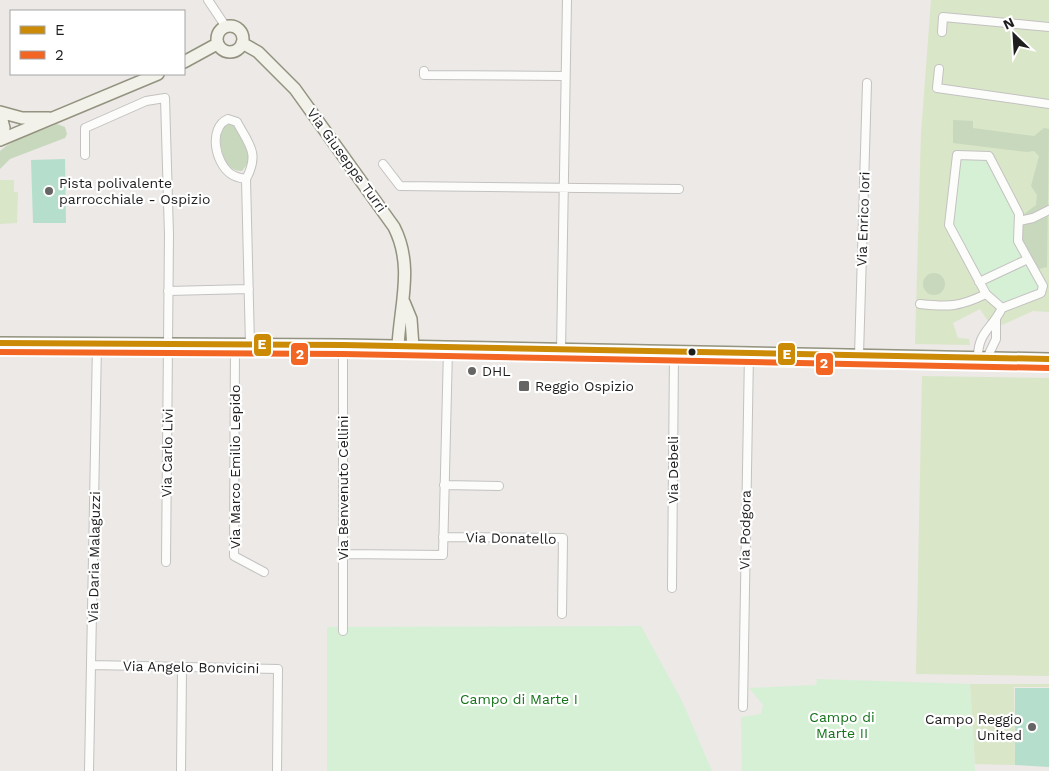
<svg xmlns="http://www.w3.org/2000/svg" width="1049" height="771" font-family="'Work Sans',sans-serif">
<style>
.grass{fill:#d9e6c7}
.forest{fill:#c8d8bd}
.park{fill:#d6f0d5}
.pitch{fill:#b5dfcc}
.lines{fill:none;stroke-linecap:round;stroke-linejoin:round}
.street-casing{stroke:#c3c2c1;stroke-width:10}
.secondary-casing{stroke:#939380;stroke-width:14}
.street{stroke:#fcfcfb;stroke-width:8}
.secondary{stroke:#f2f2ea;stroke-width:11}
.bus-1-casing{stroke:#fff;stroke-width:10}
.bus-2-casing{stroke:#fff;stroke-width:10}
.bus-1{stroke:#cc8b06;stroke-width:6}
.bus-2{stroke:#f26522;stroke-width:6}
.poi-dot{fill:#666564;stroke:#fff;stroke-width:2}
.bus-dot{fill:#1e1e1e;stroke:#fff;stroke-width:2}
.labels{text-anchor:middle;stroke-width:4.5;stroke-linejoin:round;paint-order:stroke}
.street-label{font-size:14px;fill:#1e1e1e;stroke:#fff}
.poi-label{font-size:14px;fill:#1e1e1e;stroke:#fff;text-anchor:start}
.park-label{font-size:14px;fill:#14731a;stroke:#fff}
.line-badge{stroke:#fff;stroke-width:2}
.badge-label{font-size:14px;text-anchor:middle;font-weight:bold;fill:#fff}
</style>
<rect width="100%" height="100%" fill="#ece9e6"/>
<path class="grass" d="M931,0H1049V312L1033,311L1002,325L996,320L988,321L980,309L953,323L958,338L969,339L970,345L915,344L921,134Z
M0,180H14V192H18L17,223L0,224Z
M922,376L1049,378V676L916,674Z
M970,684H1049V687H1014L1015,765L975,764Z"/>
<path class="forest" d="M953,120L973,121V128L1034,136L1044,128L1049,129L1047,267L1039,269L1021,240L1023,215L1036,205L1037,195L1031,186L1039,156L1034,151L1027,152L953,143Z
M227,123L235,125L250,155V160L242,171C222,171 220,146 220,130Z
M57,124L65,127L67,134L65,138L10,159L0,169V151C15,137 38,132 57,124Z
M923 284a11 11 0 1 1 22 0a11 11 0 1 1-22 0Z"/>
<path class="park" d="M957,155L989,156L1023,215L1018,241L1043,286L1041,293L1002,308L984,291L949,225Z
M641,626L682,701L712,771H327V627Z
M817,679L970,684L975,771H742L741,717L761,714L763,705L749,688L816,685Z"/>
<path class="pitch" d="M65,159L66,223H33L31,160Z
M1015,688H1049V767L1015,765Z"/>
<g class="lines">
<g class="street-casing">
<path id="street" d="M208,0L226,27
M942,32L943,17L1049,27
M939,69L937,88L1049,104
M424,71V75L565,76
M85,155V128L146,101L165,98L169,235L166,562
M383,164L400,186L679,189
M246,179C240,178 235,177 231,174C215,163 208,128 228,119L237,122C249,145 260,153 246,179L250,345
M1019,221L1033,218L1049,210
M979,282L1028,259
M168,291L249,289
M920,304C949,307 959,307 986,294L949,225L957,155L989,156L1019,214L1018,241L1043,286L1041,293L1002,308L986,294
M235,345L234,556L264,572
M343,345V631
M561,351L567,0
M859,355L867,83
M978,357C978,332 992,329 1002,308
M987,358L996,339V320
M444,485L499,486
M443,537L563,538L562,614
M343,554L443,555L448,349
M672,588L674,352
M92,665L278,669L277,771
M743,707L749,353
M89,771L97,344
M181,771L182,669"/>
</g>
<g class="secondary-casing">
<path id="secondary" d="M217 39a13 13 0 1 1 26 0a13 13 0 1 1-26 0Z
M242,43L258,52L295,89L394,227C414,266 400,305 398,346
M184,62L217,44
M0,112L22,118H49
M0,113L4,128L0,140
M0,140L158,74
M404,302L411,319L413,347
M0,343L343,345L1049,359"/>
</g>
<use href="#street" class="street"/>
<use href="#secondary" class="secondary"/>
<g class="bus-1-casing">
<path id="bus-1" d="M0,343L343,345L1049,359"/>
</g>
<g class="bus-2-casing">
<path id="bus-2" d="M0,352L343,354L1049,368"/>
</g>
<use href="#bus-1" class="bus-1"/>
<use href="#bus-2" class="bus-2"/>
</g>
<g class="poi-dot">
<circle cx="49" cy="191" r="5"/>
<circle cx="472" cy="371" r="5"/>
<rect x="518" y="380" width="12" height="12" rx="2.5"/>
<circle cx="1032" cy="727" r="5"/>
</g>
<circle class="bus-dot" cx="692" cy="352" r="4.5"/>
<g class="labels">
<g class="street-label">
<text transform="translate(347 160) rotate(54)" y="5">Via Giuseppe Turri</text>
<text transform="translate(863 219) rotate(-88)" y="5">Via Enrico Iori</text>
<text transform="translate(167 453) rotate(-89)" y="5">Via Carlo Livi</text>
<text transform="translate(235 467) rotate(-90)" y="5">Via Marco Emilio Lepido</text>
<text transform="translate(673 470) rotate(-90)" y="5">Via Debeli</text>
<text transform="translate(343 488) rotate(-90)" y="5">Via Benvenuto Cellini</text>
<text transform="translate(745 530) rotate(-89)" y="5">Via Podgora</text>
<text transform="translate(511 538) rotate(1)" y="5">Via Donatello</text>
<text transform="translate(94 557) rotate(-89)" y="5">Via Daria Malaguzzi</text>
<text transform="translate(191 667) rotate(1)" y="5">Via Angelo Bonvicini</text>
</g>
<g class="poi-label">
<text x="59" y="188">Pista polivalente<tspan x="59" dy="16">parrocchiale - Ospizio</tspan></text>
<text x="482" y="376">DHL</text>
<text x="535" y="391">Reggio Ospizio</text>
<text x="1022" y="724" text-anchor="end">Campo Reggio<tspan x="1022" dy="16">United</tspan></text>
</g>
<g class="park-label">
<text x="519" y="704">Campo di Marte I</text>
<text x="842" y="722">Campo di<tspan x="842" dy="16">Marte II</tspan></text>
</g>
</g>
<g class="line-badge">
<rect x="253" y="333" width="19" height="24" rx="5" fill="#cc8b06"/>
<rect x="290" y="342" width="19" height="24" rx="5" fill="#f26522"/>
<rect x="777" y="342" width="19" height="24" rx="5" fill="#cc8b06"/>
<rect x="815" y="352" width="19" height="24" rx="5" fill="#f26522"/>
</g>
<g class="badge-label">
<text x="262" y="349">E</text>
<text x="300" y="359">2</text>
<text x="787" y="359">E</text>
<text x="824" y="368">2</text>
</g>
<rect x="10" y="10" width="175" height="65" fill="#ffffff" stroke="#a5a5a5"/>
<rect x="20" y="26" width="25" height="8" fill="#cc8b06" stroke="#a5a5a5"/>
<text x="55" y="35" font-size="15" fill="#1e1e1e">E</text>
<rect x="20" y="51" width="25" height="8" fill="#f26522" stroke="#a5a5a5"/>
<text x="55" y="60" font-size="15" fill="#1e1e1e">2</text>
<g transform="translate(1014 35) rotate(335)" stroke="#ffffff" stroke-width="4" paint-order="stroke">
<path d="M0-4L9 19L0 12L-9 19Z" fill="#1e1e1e"/>
<text y="-8" font-size="14" font-weight="bold" text-anchor="middle" fill="#1e1e1e">N</text>
</g>
</svg>
